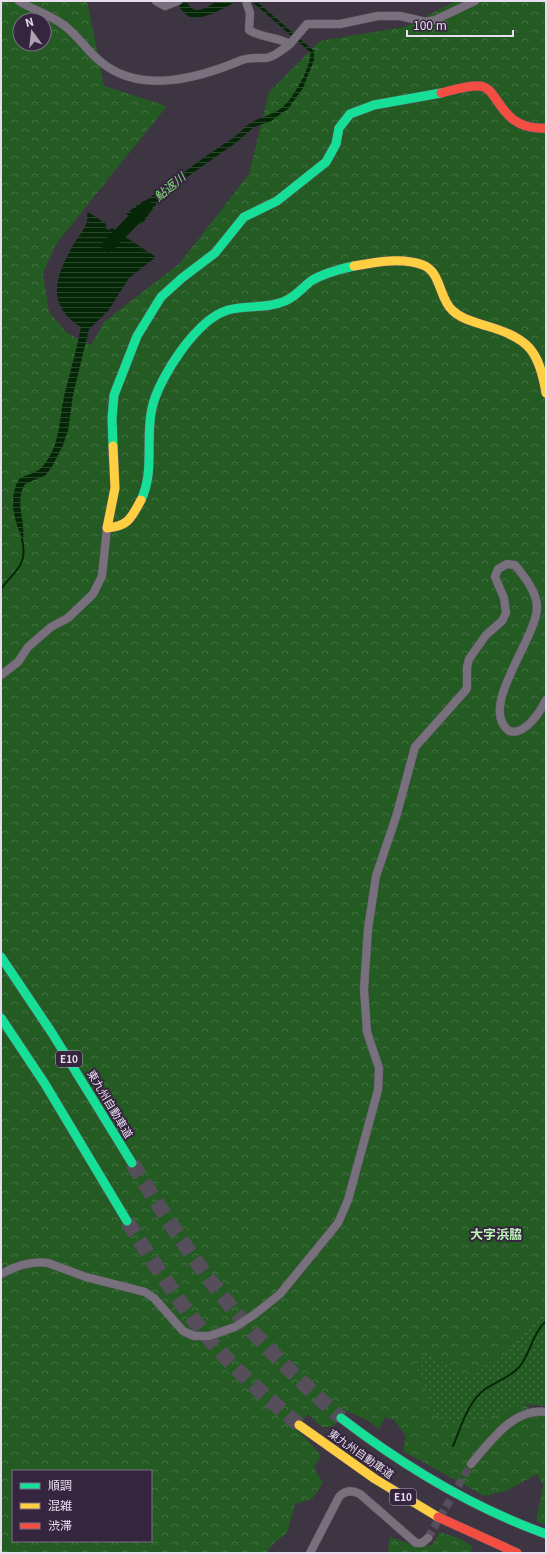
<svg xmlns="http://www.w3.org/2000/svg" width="547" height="1554" font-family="Georgia,'Noto Sans JP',serif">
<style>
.grass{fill:url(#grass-dots)}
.forest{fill:url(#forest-crowns);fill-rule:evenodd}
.water{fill:url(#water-rules)}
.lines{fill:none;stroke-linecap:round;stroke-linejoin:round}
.stream{stroke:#062707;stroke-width:2}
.river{stroke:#062707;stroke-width:13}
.street-tunnel{stroke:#574e5c;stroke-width:8;stroke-dasharray:8 4;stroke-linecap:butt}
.highway-tunnel{stroke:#574e5c;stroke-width:15;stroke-dasharray:15 8;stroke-linecap:butt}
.street-casing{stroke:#5c5360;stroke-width:9}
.fast-casing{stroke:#5c5360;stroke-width:10}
.slow-casing{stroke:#5c5360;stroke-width:10}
.jam-casing{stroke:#5c5360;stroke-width:10}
.street{stroke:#78707c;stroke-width:8}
.fast{stroke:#16e098;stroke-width:9}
.slow{stroke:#ffcf43;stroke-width:9}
.jam{stroke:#f24e42;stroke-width:9}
.labels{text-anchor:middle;stroke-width:4;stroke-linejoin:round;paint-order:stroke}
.shield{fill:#36253e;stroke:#b2a6b8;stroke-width:1}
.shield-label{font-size:10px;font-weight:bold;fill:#e7dded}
.street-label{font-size:11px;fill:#e7dded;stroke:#36253e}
.water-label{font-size:12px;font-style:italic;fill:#81dc7c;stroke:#36253e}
.quarter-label{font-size:13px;font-weight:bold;fill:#bcf4b7;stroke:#36253e}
</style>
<defs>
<pattern id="grass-dots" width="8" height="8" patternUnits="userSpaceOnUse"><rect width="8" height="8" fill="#245b23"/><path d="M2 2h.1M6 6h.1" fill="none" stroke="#447243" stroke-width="1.8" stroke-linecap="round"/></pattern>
<pattern id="forest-crowns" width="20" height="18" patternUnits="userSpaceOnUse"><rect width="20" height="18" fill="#245b23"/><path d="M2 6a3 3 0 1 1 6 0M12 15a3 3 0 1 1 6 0" fill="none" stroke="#447243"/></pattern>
<pattern id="water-rules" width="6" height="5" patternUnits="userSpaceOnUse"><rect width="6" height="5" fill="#062707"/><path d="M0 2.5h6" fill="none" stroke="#2a462b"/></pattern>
</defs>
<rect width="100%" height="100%" fill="#3e3542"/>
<path class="grass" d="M546,1308V1406L523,1404L493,1416L453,1428L435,1414L415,1365L427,1352H507Z"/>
<path class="forest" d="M1,1H87L104,86L167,106L56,244L43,273L49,312L67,333L91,345L104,322L180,263L249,174L269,92L320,41L405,27L456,1H546V1308L507,1352L465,1378L427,1352L416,1365L435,1413L453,1427L493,1416L523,1404L546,1416V1525L536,1521L543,1485L537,1474L506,1491L484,1496L403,1451L406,1436L394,1420L385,1417L379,1429L367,1420L347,1411L332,1427H322L308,1414L296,1428L321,1455L314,1467L323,1483L312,1499L295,1504L287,1533L274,1543L266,1553H1ZM20,20H44V44H20ZM13,1471H151V1541H13Z
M440,1532L458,1538L472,1546L471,1553H388L390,1537L415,1546L432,1545Z"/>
<path class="water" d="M176,1H186C197,20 207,4 220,1C226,0 232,1 237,1C226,7 200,23 188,16C182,12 179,6 176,1Z
M251,1H256L314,51V60L303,88L288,109L271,121L254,127L237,142L170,189L158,201L142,224L126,214L137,205L139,206C169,182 201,159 233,138C240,133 245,126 252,122C263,116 274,115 284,106C293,98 313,64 310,52Z
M87,211L106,224V228L108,230L112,228L156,257L129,278L108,311L89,329L73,395L68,431L63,445L53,465L46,475L25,484C14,503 26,521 23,540C14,521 8,499 19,479C27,474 36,474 43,466C60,446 59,421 64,396C70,373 76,351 81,327C43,304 57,273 75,242C79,236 86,228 87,220C88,217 87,214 87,211Z"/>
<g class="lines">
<path class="stream" d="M1,589C16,569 28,566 22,539
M453,1446C461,1428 467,1403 484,1390C496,1381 510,1378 520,1366C531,1352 532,1334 546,1321"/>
<path class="river" d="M108,246L146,207"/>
<path class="street-tunnel" d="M428,1538L471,1464"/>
<path class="highway-tunnel" d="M132,1163C169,1222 205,1280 252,1331C280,1362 310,1390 341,1418
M127,1221C161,1274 195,1329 240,1372C259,1391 280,1408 299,1425"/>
<g class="street-casing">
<path id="street" d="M19,1C33,10 51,15 65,26C78,36 88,52 101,62C141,95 199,78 242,60C250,57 258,58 266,58C275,57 283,49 290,44
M156,1L165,6L178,1
M246,1L250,13L249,30C262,38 277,37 290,44L307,24H340L378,16H400L426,22L435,20L475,1
M1,675L18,662L28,647L51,627L68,618L93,594L102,576L107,528
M1,1274C15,1266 31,1261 48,1263L86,1277L145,1292L154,1298L183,1331L194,1336H209L235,1327L255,1314L280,1294L338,1223L348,1200L378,1090L379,1068L367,1032L364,989L368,929L376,876L396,817L415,747L465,691L467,688V667L469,659L486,635L502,621L506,613L504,598L495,577L498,569L507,564L515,565C524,576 536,591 537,606C538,638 477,707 509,731C525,736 540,712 546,700
M471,1464C490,1442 514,1407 546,1412
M310,1553L339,1497C345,1490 352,1490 360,1494L416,1543H422L428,1538"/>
</g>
<g class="fast-casing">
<path id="fast" d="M113,446L112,418L114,395L137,336L161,297L182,278L215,253L244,217L277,201L326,162L336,144L339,128L350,114L374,105L441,93
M141,500C155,471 145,438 152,408C159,377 197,319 228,310C247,305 267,309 285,301C295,297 302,288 311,281C324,273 340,269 354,266
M1,957L52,1033L132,1163
M1,1018L45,1084L127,1221
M341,1418C405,1467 471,1507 546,1534"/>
</g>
<g class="slow-casing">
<path id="slow" d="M354,266C376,262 402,257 423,265C441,272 439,298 452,310C461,319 475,322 487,326C529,338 539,351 546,393
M113,446L115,488L107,528C129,526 131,518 141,500
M299,1425L375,1479L438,1517"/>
</g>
<g class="jam-casing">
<path id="jam" d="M441,93C453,90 467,85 480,86C500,88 499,131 546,128
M438,1517L517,1553"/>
</g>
<use href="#street" class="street"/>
<use href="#fast" class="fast"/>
<use href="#slow" class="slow"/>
<use href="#jam" class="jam"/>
</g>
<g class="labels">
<g class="shield">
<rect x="56" y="1051" width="26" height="16" rx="3"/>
<rect x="390" y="1489" width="26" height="16" rx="3"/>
</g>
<g class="shield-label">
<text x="69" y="1063">E10</text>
<text x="403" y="1501">E10</text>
</g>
<g class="street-label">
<text transform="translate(110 1104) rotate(59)" y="4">東九州自動車道</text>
<text transform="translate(361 1454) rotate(35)" y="4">東九州自動車道</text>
</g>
<g class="water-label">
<text transform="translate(170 187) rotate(-40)" y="4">鮎返川</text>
</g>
<g class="quarter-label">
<text x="496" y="1239">大字浜脇</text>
</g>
</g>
<rect width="547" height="1554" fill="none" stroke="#e7dded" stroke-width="4"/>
<rect x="12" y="1470" width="140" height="72" fill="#36253e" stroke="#7d6f84"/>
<rect x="20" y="1483" width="20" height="6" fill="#16e098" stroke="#7d6f84"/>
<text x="48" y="1490" font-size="12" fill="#e7dded">順調</text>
<rect x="20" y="1503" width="20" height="6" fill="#ffcf43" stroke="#7d6f84"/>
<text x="48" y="1510" font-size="12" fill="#e7dded">混雑</text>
<rect x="20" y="1523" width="20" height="6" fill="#f24e42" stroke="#7d6f84"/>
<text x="48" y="1530" font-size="12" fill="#e7dded">渋滞</text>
<g transform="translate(32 32) rotate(345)"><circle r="19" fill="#36253e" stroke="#7d6f84"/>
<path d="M0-3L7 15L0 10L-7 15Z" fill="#aca2b1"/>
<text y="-6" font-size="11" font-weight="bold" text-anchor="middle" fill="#e7dded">N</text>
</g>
<path d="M407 30v6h106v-6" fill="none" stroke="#e7dded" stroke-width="2"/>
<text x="413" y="30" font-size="12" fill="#e7dded" stroke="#36253e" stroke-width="3" paint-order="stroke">100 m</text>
</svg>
